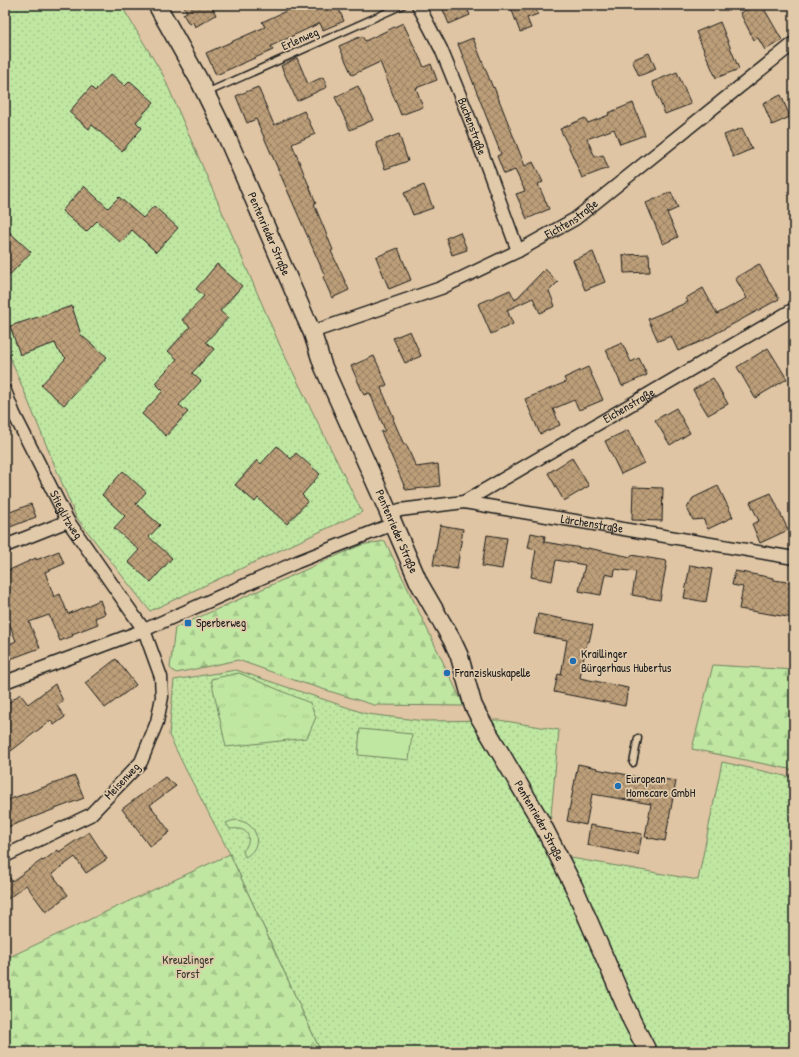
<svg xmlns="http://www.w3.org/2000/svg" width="799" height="1057" font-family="'Patrick Hand',sans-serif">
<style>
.grass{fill:url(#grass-dots);stroke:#6e825f}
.forest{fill:url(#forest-firs);stroke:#6e825f}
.park{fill:url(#park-tufts);stroke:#6e825f}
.pitch{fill:#c0e7a2;stroke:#6e825f}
.building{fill:url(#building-cross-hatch);stroke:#1c1c1c}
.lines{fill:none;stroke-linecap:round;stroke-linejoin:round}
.lane-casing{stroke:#1c1c1c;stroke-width:9}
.street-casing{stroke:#1c1c1c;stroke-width:15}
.secondary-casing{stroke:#1c1c1c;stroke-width:20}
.lane{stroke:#e1caaa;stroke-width:6}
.street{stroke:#e1caaa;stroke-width:12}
.secondary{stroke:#e1caaa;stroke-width:17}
.poi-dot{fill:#1f6fb2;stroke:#e1caaa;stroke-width:1.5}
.labels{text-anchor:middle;stroke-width:3.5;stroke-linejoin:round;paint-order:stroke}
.street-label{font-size:12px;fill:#1c1c1c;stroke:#e1caaa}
.poi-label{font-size:12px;fill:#1c1c1c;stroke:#e1caaa;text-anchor:start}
.park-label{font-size:12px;fill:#353a30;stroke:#e1caaa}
</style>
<defs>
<pattern id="grass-dots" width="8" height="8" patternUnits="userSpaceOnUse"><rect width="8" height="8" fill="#c0e7a2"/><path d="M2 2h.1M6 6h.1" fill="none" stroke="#a4c68b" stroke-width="1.8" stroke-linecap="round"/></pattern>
<pattern id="forest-firs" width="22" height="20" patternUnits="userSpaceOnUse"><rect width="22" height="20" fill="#c0e7a2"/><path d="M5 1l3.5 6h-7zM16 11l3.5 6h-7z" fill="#a4c68b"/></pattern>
<pattern id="park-tufts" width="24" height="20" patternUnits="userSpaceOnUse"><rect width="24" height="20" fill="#c0e7a2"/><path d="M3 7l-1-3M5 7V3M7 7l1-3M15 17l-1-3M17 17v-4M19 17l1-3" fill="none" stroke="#a4c68b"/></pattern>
<pattern id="building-cross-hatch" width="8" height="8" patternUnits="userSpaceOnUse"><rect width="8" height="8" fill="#bc9e79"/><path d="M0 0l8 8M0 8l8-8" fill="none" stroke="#988062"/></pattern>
</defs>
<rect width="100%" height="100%" fill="#dfc5a3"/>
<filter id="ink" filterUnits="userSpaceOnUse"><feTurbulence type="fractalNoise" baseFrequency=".025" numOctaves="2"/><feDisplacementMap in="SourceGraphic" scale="8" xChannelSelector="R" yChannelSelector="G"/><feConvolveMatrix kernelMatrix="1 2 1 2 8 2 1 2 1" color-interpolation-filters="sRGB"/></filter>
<g filter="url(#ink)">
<path class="grass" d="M5,5H121L163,75L281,348L362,512L150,611L76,517L5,345Z
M236,670L367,714L424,721L499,720L559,730L550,825L571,858L698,880L722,762L794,778V1052H321L230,854L186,770L169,735L174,680Z"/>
<path class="forest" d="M385,541L464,706L374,705L297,681L238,660L176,673L170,668L175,628L361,545Z
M713,665L794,670V770L692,749Z
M230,854L321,1052H5V959Z"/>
<path class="park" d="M239,673L310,703L316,717L307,738L226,747L211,679Z"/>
<path class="pitch" d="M360,729L412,734L409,760L358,755Z
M237,820C241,821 246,822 249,825C261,834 258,851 245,857L243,851C250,844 252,831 239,829C236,828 233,829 230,829L226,823L231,821Z"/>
<path class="building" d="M183,5H211L216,15L195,27L193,22L189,24L183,14L187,12Z
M299,5H337L344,21L323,30L320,23L271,46L273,50L216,75L206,53L265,27L262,22Z
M441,5H466L470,15L449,24Z
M510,5H534L538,14L527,18L531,28L520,32Z
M756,5H762L782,40L765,50L758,38L754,40L740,13Z
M720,22L739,69L716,78L696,32Z
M403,23L424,67L431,64L437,80L416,88L423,107L401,115L380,62L352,75L339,46L362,36L365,41Z
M473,38L493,88L494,87L525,166L533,162L543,182L538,184L549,209L527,219L516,194L525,191L515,170L504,174L497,156L501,154L458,44Z
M649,53L656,69L639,76L632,60Z
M297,58L308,84L323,77L327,87L297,101L281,66Z
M677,72L691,104L665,114L652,82Z
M111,74L125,86L130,81L154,102L136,122L142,128L122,151L92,125L89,129L69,112L91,87L95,91Z
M358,86L373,120L350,130L335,97Z
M258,87L274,125L304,111L315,134L292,144L316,203L314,204L333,250L331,251L349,290L332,298L323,277L325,276L256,119L247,123L236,96Z
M781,95L790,117L772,125L763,103Z
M633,103L645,135L620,144L614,129L587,139L595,157L603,155L608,168L582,178L568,145L560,129L585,118L588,123L609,115L608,113Z
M742,128L752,149L733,157L724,135Z
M399,134L408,161L385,169L376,143Z
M424,185L433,208L413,215L404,193Z
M84,186L108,208L119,197L143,218L154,206L178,228L156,252L132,230L121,243L97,221L86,232L62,211Z
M671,192L678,208L667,213L678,237L663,244L646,203Z
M5,228L31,252L5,280Z
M460,232L467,250L452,255L446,238Z
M398,248L411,280L389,289L376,257Z
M593,252L605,282L585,290L573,260Z
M649,254L650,272L624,273L623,255Z
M217,264L242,286L220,311L228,318L206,342L214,349L192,373L201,381L179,405L188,412L166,436L142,414L163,391L155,383L177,359L168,351L190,327L182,320L204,296L196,289Z
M759,264L779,299L702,341L678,351L671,336L658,341L648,319L688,302L686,298L703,288L717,314L747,298L735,278Z
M545,269L558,282L549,291L555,306L540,313L533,298L507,310L513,324L491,334L478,304L510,290L515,300Z
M72,306L81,335L107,357L64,405L41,385L66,358L58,350L55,343L20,355L10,326Z
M410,331L421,356L405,363L393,338Z
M622,343L631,362L639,358L647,375L622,386L606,350Z
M768,348L787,379L755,398L737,367Z
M374,356L387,385L381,388L394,418L393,419L404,445L406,444L416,467L438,464L440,486L406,490L381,432L385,430L370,393L364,395L351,366Z
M588,367L603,400L579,410L574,400L553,409L560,425L540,434L525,399L566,382L564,378Z
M713,378L728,404L708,415L693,390Z
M676,408L690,433L670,445L655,420Z
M628,430L644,463L621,474L605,441Z
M277,446L291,459L296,453L320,474L302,495L308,501L287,524L258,498L255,502L235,485L257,460L261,464Z
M572,458L589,486L564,501L548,473Z
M123,471L146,492L136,504L160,525L149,537L172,558L151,582L128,562L139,550L114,528L125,516L102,495Z
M718,486L733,517L708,529L703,519L693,520L687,508L693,498Z
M633,487L663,488L662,521L632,520Z
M771,493L788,530L760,543L752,524L759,521L750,502Z
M31,504L36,517L5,529V514Z
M440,525L463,529L457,569L433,565Z
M531,533L545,536L544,542L588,549V548L631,557V555L667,561L660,600L632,595L636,572L615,569L614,576L605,574L601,595L579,591L585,565L556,560L552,581L531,577L536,550L528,548Z
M487,535L507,538L502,569L482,566Z
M59,551L64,564L45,572L54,597L60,594L68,614L100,600L105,614L95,618L98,624L72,634L73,636L60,641L49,615L29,622L40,648L5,661V646L16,641L5,612V572L36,558V560Z
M690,565L712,569L706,602L684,598Z
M735,571L774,578V580L794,583V618L739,609L743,587L732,585Z
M538,614L593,625L589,642L587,641L580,678L628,688L625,706L554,692L558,674L561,675L567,640L534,634Z
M116,659L136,685L105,708L85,683Z
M55,684L63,701L57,706L65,717L54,725L51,720L11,751L5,744V706L20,694L28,704Z
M578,764L597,768L596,769L655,780L656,778L676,781L665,841L645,837L651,804L592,794L586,825L567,821Z
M75,776L84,798L5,828V801Z
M165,777L176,786L150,805L170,832L150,847L122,809Z
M590,825L642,834L638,855L587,845Z
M89,832L107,859L86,873L75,857L52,874L68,895L46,912L26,885L5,901V872L12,881L42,860L43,861L58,850L59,852Z"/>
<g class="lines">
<g class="lane-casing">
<path id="lane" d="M206,93L403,5
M633,763L638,738"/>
</g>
<g class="street-casing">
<g id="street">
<path id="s1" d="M418,5L441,49L470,120L518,251"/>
<path id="s2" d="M312,332L441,288L518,251L575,219L794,43"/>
<path id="s3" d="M5,391L14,414L68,521L144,630L161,677L162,697L157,722L141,762L90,815L5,856"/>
<path id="s4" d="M464,502L794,309"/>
<path id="s5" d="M389,514L400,510L464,502L794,558"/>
<path d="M5,546L68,521"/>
<path d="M5,682L144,630L297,562L393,524"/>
</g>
</g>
<g class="secondary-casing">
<g id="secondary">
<path id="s6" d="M157,5L199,80L226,135L306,319L312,332L323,366L384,502L419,583L452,640L459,655L473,705L478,715L540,820L574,887L632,1021L648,1052"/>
</g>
</g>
<use href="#lane" class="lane"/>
<use href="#street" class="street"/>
<use href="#secondary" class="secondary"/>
</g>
</g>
<g class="poi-dot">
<rect x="184" y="619" width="8" height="8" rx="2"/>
<circle cx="573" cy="661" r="4"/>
<circle cx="447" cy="673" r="4"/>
<circle cx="618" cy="786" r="4"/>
</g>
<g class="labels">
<g class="street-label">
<text transform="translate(300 39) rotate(-24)" y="4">Erlenweg</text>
<text dy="4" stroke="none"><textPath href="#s1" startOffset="133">Buchenstraße</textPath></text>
<text dy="4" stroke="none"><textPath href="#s2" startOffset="284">Fichtenstraße</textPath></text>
<text dy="4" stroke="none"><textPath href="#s6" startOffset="255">Pentenrieder Straße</textPath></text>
<text dy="4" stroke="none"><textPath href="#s4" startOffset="191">Eichenstraße</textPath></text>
<text dy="4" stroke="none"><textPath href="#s3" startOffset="138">Stieglitzweg</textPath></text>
<text dy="4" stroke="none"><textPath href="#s5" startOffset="206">Lärchenstraße</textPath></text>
<text dy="4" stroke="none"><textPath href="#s6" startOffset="579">Pentenrieder Straße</textPath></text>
<text transform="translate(122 781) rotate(-47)" y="4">Meisenweg</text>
<text dy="4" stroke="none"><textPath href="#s6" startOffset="903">Pentenrieder Straße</textPath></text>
</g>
<g class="poi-label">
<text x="196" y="627">Sperberweg</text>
<text x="581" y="658">Kraillinger<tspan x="581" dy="14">Bürgerhaus Hubertus</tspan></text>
<text x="455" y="677">Franziskuskapelle</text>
<text x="626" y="783">European<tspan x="626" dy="14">Homecare GmbH</tspan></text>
</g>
<g class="park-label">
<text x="188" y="964">Kreuzlinger<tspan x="188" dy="14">Forst</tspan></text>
</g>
</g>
<rect width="799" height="1057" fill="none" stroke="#e1caaa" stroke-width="20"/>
<rect x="10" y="10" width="779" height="1037" fill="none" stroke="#1c1c1c" stroke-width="1.5" filter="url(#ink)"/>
</svg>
